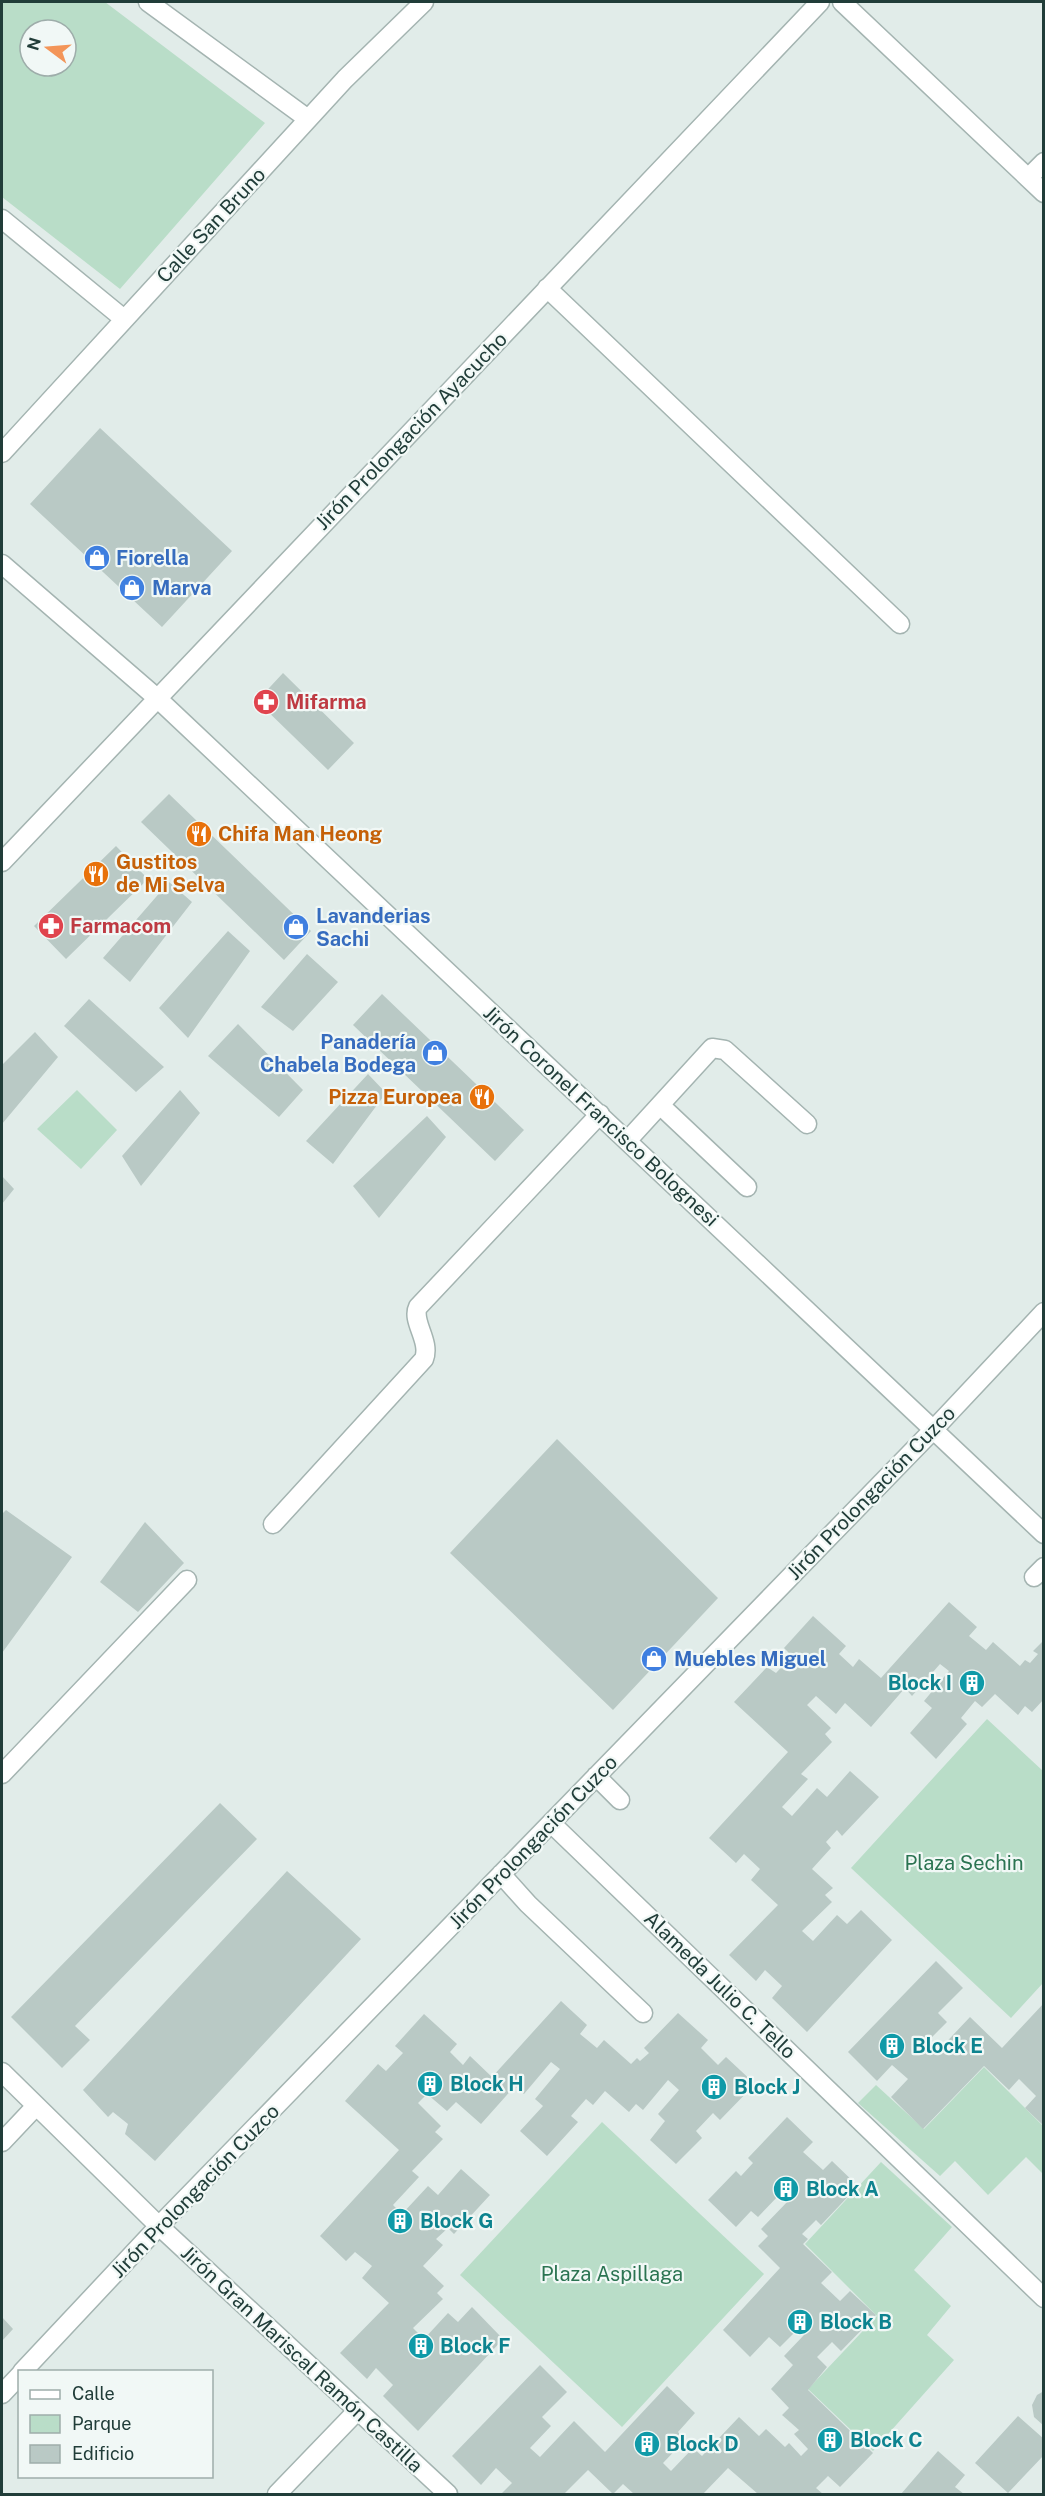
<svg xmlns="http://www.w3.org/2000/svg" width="1045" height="2496" font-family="'Public Sans',sans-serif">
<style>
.green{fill:#b9ddc8;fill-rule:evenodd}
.building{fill:#b9c9c5}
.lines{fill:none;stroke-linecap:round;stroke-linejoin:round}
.minor-casing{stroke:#a4b4b1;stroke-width:21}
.minor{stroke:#fff;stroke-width:18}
.labels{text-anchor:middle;stroke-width:4.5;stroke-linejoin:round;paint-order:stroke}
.street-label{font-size:20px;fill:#213d39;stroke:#f1f8f6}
.shop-label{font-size:20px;font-weight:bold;fill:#366cbe;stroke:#f1f8f6;text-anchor:start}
.health-label{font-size:20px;font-weight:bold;fill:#be3a42;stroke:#f1f8f6;text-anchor:start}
.food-label{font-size:20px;font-weight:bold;fill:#c56008;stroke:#f1f8f6;text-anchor:start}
.culture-label{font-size:20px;font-weight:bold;fill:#0d838f;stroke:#f1f8f6;text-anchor:start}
.park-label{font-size:20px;fill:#2b7452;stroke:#f1f8f6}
</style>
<rect width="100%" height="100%" fill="#e1ece9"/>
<path class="green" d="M2,2H105L265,123L120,289L2,197ZM30,30H66V66H30Z
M77,1090L117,1130L81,1169L37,1129Z
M987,1719L1043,1771V1983L1011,2018L851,1868Z
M984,2067L1043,2126V2174L1026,2157L988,2195L955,2161L940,2176L858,2103L876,2085L924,2129Z
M602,2122L764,2274L622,2427L460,2275Z
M881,2162L952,2227L914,2270L951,2306L927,2335L954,2360L873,2451L808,2389L877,2316L805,2244Z"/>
<path class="building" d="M100,428L232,551L162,627L30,504Z
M283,673L354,743L328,770L257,701Z
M169,794L311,931L284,960L141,822Z
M116,846L148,879L66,959L34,926Z
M169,882L192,902L130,982L103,958Z
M228,931L250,951L188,1038L159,1008Z
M307,954L338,982L293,1031L261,1007Z
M382,994L524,1130L495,1161L353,1025Z
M89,999L164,1067L136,1092L64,1026Z
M238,1024L303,1090L279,1117L208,1056Z
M35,1032L58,1057L2,1124V1065Z
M368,1074L386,1093L333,1164L306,1141Z
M180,1090L200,1113L141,1186L122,1156Z
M427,1116L446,1137L379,1218L353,1186Z
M2,1176L14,1189L2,1204Z
M557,1439L718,1598L613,1710L450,1553Z
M6,1510L72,1557L2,1653V1514Z
M145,1522L184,1563L138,1612L100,1582Z
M949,1602L977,1627L969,1636L986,1650L993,1642L1020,1666L1025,1660L1030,1663L1038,1654L1033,1651L1044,1640V1699L1032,1712L1025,1706L1018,1715L995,1694L982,1707L975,1701L961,1718L967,1724L936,1759L910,1733L932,1708L924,1701L949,1671L940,1664L912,1696L905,1688L871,1727L845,1703L836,1714L816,1696L807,1705L831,1728L825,1734L832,1742L801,1774L808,1779L782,1807L792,1816L817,1788L827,1797L850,1771L879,1797L842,1836L837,1830L826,1842L831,1848L812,1869L833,1888L825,1895L832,1902L802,1931L813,1941L837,1915L847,1924L861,1910L892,1940L807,2032L772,1998L782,1986L765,1970L756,1981L729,1955L778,1905L751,1880L760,1869L744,1854L736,1863L709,1838L788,1752L734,1702L767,1667L776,1673L792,1656L784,1648L813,1616L846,1646L839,1654L853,1667L859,1659L881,1678Z
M220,1803L257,1839L75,2026L90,2040L62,2068L11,2017Z
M287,1871L361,1939L155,2161L125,2134L128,2124L113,2112L108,2117L83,2090Z
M936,1961L963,1988L938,2013L947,2022L926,2043L936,2053L970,2017L1002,2048L1044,2003V2126L1025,2108L1036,2096L1019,2079L1009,2090L984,2066L923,2129L891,2097L908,2079L892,2065L877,2081L848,2052Z
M561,2001L587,2025L580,2034L597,2048L604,2040L631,2064L637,2058L640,2061L649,2053L644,2048L678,2013L708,2040L701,2048L718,2065L726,2057L755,2084L720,2120L713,2113L696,2131L702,2138L676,2164L650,2140L665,2121L658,2114L679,2090L668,2080L643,2110L636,2104L629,2112L605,2091L593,2105L586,2099L571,2116L578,2122L547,2156L520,2131L543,2106L535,2099L560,2069L551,2062L524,2094L515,2086L481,2124L456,2102L447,2111L427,2094L418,2103L441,2126L435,2132L443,2139L412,2171L419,2177L393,2205L402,2214L428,2186L438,2195L461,2169L490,2195L454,2234L448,2228L436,2239L443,2245L423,2266L444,2286L437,2293L443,2299L413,2328L424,2339L448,2313L458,2322L472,2307L503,2339L418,2431L383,2396L393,2385L376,2368L367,2379L340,2353L389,2303L362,2278L372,2266L355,2252L346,2261L320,2236L399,2150L345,2101L378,2064L386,2071L403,2053L395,2046L424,2014L457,2044L450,2052L463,2065L470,2056L492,2077Z
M787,2117L813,2142L803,2152L823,2170L832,2161L858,2186L821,2225L816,2220L802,2234L808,2239L803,2244L832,2272L821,2283L840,2301L850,2291L876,2315L841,2351L832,2342L817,2357L827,2367L808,2390L873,2453L840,2487L828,2476L816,2488L823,2494H758L728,2468L703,2494H634L623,2484L613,2494L588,2470L564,2494H501L512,2483L496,2468L481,2485L452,2456L540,2365L567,2392L542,2417L551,2426L530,2448L540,2457L574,2421L605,2452L667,2386L695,2413L678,2432L685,2440L663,2463L671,2471L693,2448L702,2456L739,2417L759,2436L766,2429L785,2447L789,2443L801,2456L808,2449L794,2434L799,2430L782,2415L789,2408L771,2389L793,2365L784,2356L804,2335L798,2329L780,2347L769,2337L750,2357L723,2330L780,2268L758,2246L768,2236L761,2229L789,2200L781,2193L758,2217L751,2211L736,2227L708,2200L736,2171L741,2176L753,2163L748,2158Z
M2,2317L13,2329L2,2341Z
M1044,2391V2426L1034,2417L1032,2405L1037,2395Z
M1018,2416L1044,2439V2455L1008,2493L975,2463Z
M938,2451L965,2475L955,2487L964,2494H901Z"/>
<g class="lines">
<g class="minor-casing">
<path id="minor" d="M148,2L308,119
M842,2L1044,193
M1028,178L1044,162
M2,219L124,319
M547,288L900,624
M2,453L345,79L424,2
M2,564L157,698L1044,1534
M2,862L820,2
M660,1105L747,1187
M627,1141L712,1048L725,1050L807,1124
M273,1524L424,1359C431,1341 411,1321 418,1307L600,1114
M1034,1577L1044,1567
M2,1774L187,1580
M596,1776L620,1800
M551,1823L1044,2298
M501,1874L528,1904L643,2013
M2,2072L159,2226L448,2494
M2,2142L36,2106
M22,2372L159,2226L934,1429L1044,1312
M2,2394L20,2375
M277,2494L357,2411"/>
</g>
<use href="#minor" class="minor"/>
</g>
<defs>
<g id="shop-disc" transform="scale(1.35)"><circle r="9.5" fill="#3f7fe0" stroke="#f1f8f6"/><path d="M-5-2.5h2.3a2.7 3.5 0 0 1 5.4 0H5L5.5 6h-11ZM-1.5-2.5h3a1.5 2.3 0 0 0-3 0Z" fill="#fff"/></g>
<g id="pharmacy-disc" transform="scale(1.35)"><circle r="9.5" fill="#e0444e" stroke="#f1f8f6"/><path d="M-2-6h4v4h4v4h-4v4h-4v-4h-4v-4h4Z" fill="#fff"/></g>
<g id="restaurant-disc" transform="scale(1.35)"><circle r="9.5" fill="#e8710a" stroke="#f1f8f6"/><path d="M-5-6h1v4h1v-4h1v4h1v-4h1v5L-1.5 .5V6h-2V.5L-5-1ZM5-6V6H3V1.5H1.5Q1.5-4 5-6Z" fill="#fff"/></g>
<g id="building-disc" transform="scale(1.35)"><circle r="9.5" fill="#0f9aa8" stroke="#f1f8f6"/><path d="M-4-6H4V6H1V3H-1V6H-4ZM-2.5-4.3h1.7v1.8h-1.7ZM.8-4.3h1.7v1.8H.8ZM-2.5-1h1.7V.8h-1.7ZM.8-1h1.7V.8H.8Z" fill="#fff"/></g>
</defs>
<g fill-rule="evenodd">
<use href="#shop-disc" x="97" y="558"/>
<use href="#shop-disc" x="132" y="588"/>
<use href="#pharmacy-disc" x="266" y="702"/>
<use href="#restaurant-disc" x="199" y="834"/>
<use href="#restaurant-disc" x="96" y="874"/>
<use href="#pharmacy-disc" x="51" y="926"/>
<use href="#shop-disc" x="296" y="927"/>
<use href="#shop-disc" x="435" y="1053"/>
<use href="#restaurant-disc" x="482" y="1097"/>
<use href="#shop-disc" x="654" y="1659"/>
<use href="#building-disc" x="972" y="1683"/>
<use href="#building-disc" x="892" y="2046"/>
<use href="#building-disc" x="430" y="2084"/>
<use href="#building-disc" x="714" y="2087"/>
<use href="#building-disc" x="786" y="2189"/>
<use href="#building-disc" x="400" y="2221"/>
<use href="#building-disc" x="800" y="2322"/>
<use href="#building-disc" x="421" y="2346"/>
<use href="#building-disc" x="830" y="2440"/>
<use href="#building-disc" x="647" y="2444"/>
</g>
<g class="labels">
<g class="street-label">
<text transform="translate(211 225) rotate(-47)" y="7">Calle San Bruno</text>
<text transform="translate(411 431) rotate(-46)" y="7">Jirón Prolongación Ayacucho</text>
<text transform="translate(601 1116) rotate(43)" y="7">Jirón Coronel Francisco Bolognesi</text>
<text transform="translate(871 1493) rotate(-46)" y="7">Jirón Prolongación Cuzco</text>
<text transform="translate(533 1842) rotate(-46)" y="7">Jirón Prolongación Cuzco</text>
<text transform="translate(720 1985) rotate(44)" y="7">Alameda Julio C. Tello</text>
<text transform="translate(195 2191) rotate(-46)" y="7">Jirón Prolongación Cuzco</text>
<text transform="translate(302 2359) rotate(43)" y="7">Jirón Gran Mariscal Ramón Castilla</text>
</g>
<g class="shop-label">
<text x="116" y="565">Fiorella</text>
<text x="152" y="595">Marva</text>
<text x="316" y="923">Lavanderias<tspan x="316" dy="23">Sachi</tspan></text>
<text x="416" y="1049" text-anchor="end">Panadería<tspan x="416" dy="23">Chabela Bodega</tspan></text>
<text x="674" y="1666">Muebles Miguel</text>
</g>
<g class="health-label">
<text x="286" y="709">Mifarma</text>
<text x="70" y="933">Farmacom</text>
</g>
<g class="food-label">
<text x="218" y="841">Chifa Man Heong</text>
<text x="116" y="869">Gustitos<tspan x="116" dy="23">de Mi Selva</tspan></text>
<text x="462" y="1104" text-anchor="end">Pizza Europea</text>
</g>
<g class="culture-label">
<text x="952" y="1690" text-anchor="end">Block I</text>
<text x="912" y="2053">Block E</text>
<text x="450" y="2091">Block H</text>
<text x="734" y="2094">Block J</text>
<text x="806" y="2196">Block A</text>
<text x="420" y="2228">Block G</text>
<text x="820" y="2329">Block B</text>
<text x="440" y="2353">Block F</text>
<text x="850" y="2447">Block C</text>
<text x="666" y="2451">Block D</text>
</g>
<g class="park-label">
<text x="964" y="1870">Plaza Sechin</text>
<text x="612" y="2281">Plaza Aspillaga</text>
</g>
</g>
<rect width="1045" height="2496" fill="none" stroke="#213d39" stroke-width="6"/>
<rect x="18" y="2370" width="195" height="108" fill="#f1f8f6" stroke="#9eadaa" stroke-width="1.5"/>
<rect x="30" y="2390" width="30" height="9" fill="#ffffff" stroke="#9eadaa" stroke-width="1.5"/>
<text x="72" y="2400" font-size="18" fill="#213d39">Calle</text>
<rect x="30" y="2415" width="30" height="18" fill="#b9ddc8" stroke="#9eadaa" stroke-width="1.5"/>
<text x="72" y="2430" font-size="18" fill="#213d39">Parque</text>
<rect x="30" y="2445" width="30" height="18" fill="#b9c9c5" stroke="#9eadaa" stroke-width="1.5"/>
<text x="72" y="2460" font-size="18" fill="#213d39">Edificio</text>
<g transform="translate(48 48) rotate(286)"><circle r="28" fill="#f1f8f6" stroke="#9eadaa" stroke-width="1.5"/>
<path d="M0-4.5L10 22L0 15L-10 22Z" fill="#f39558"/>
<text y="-9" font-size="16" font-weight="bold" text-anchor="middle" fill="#213d39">N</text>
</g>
</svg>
